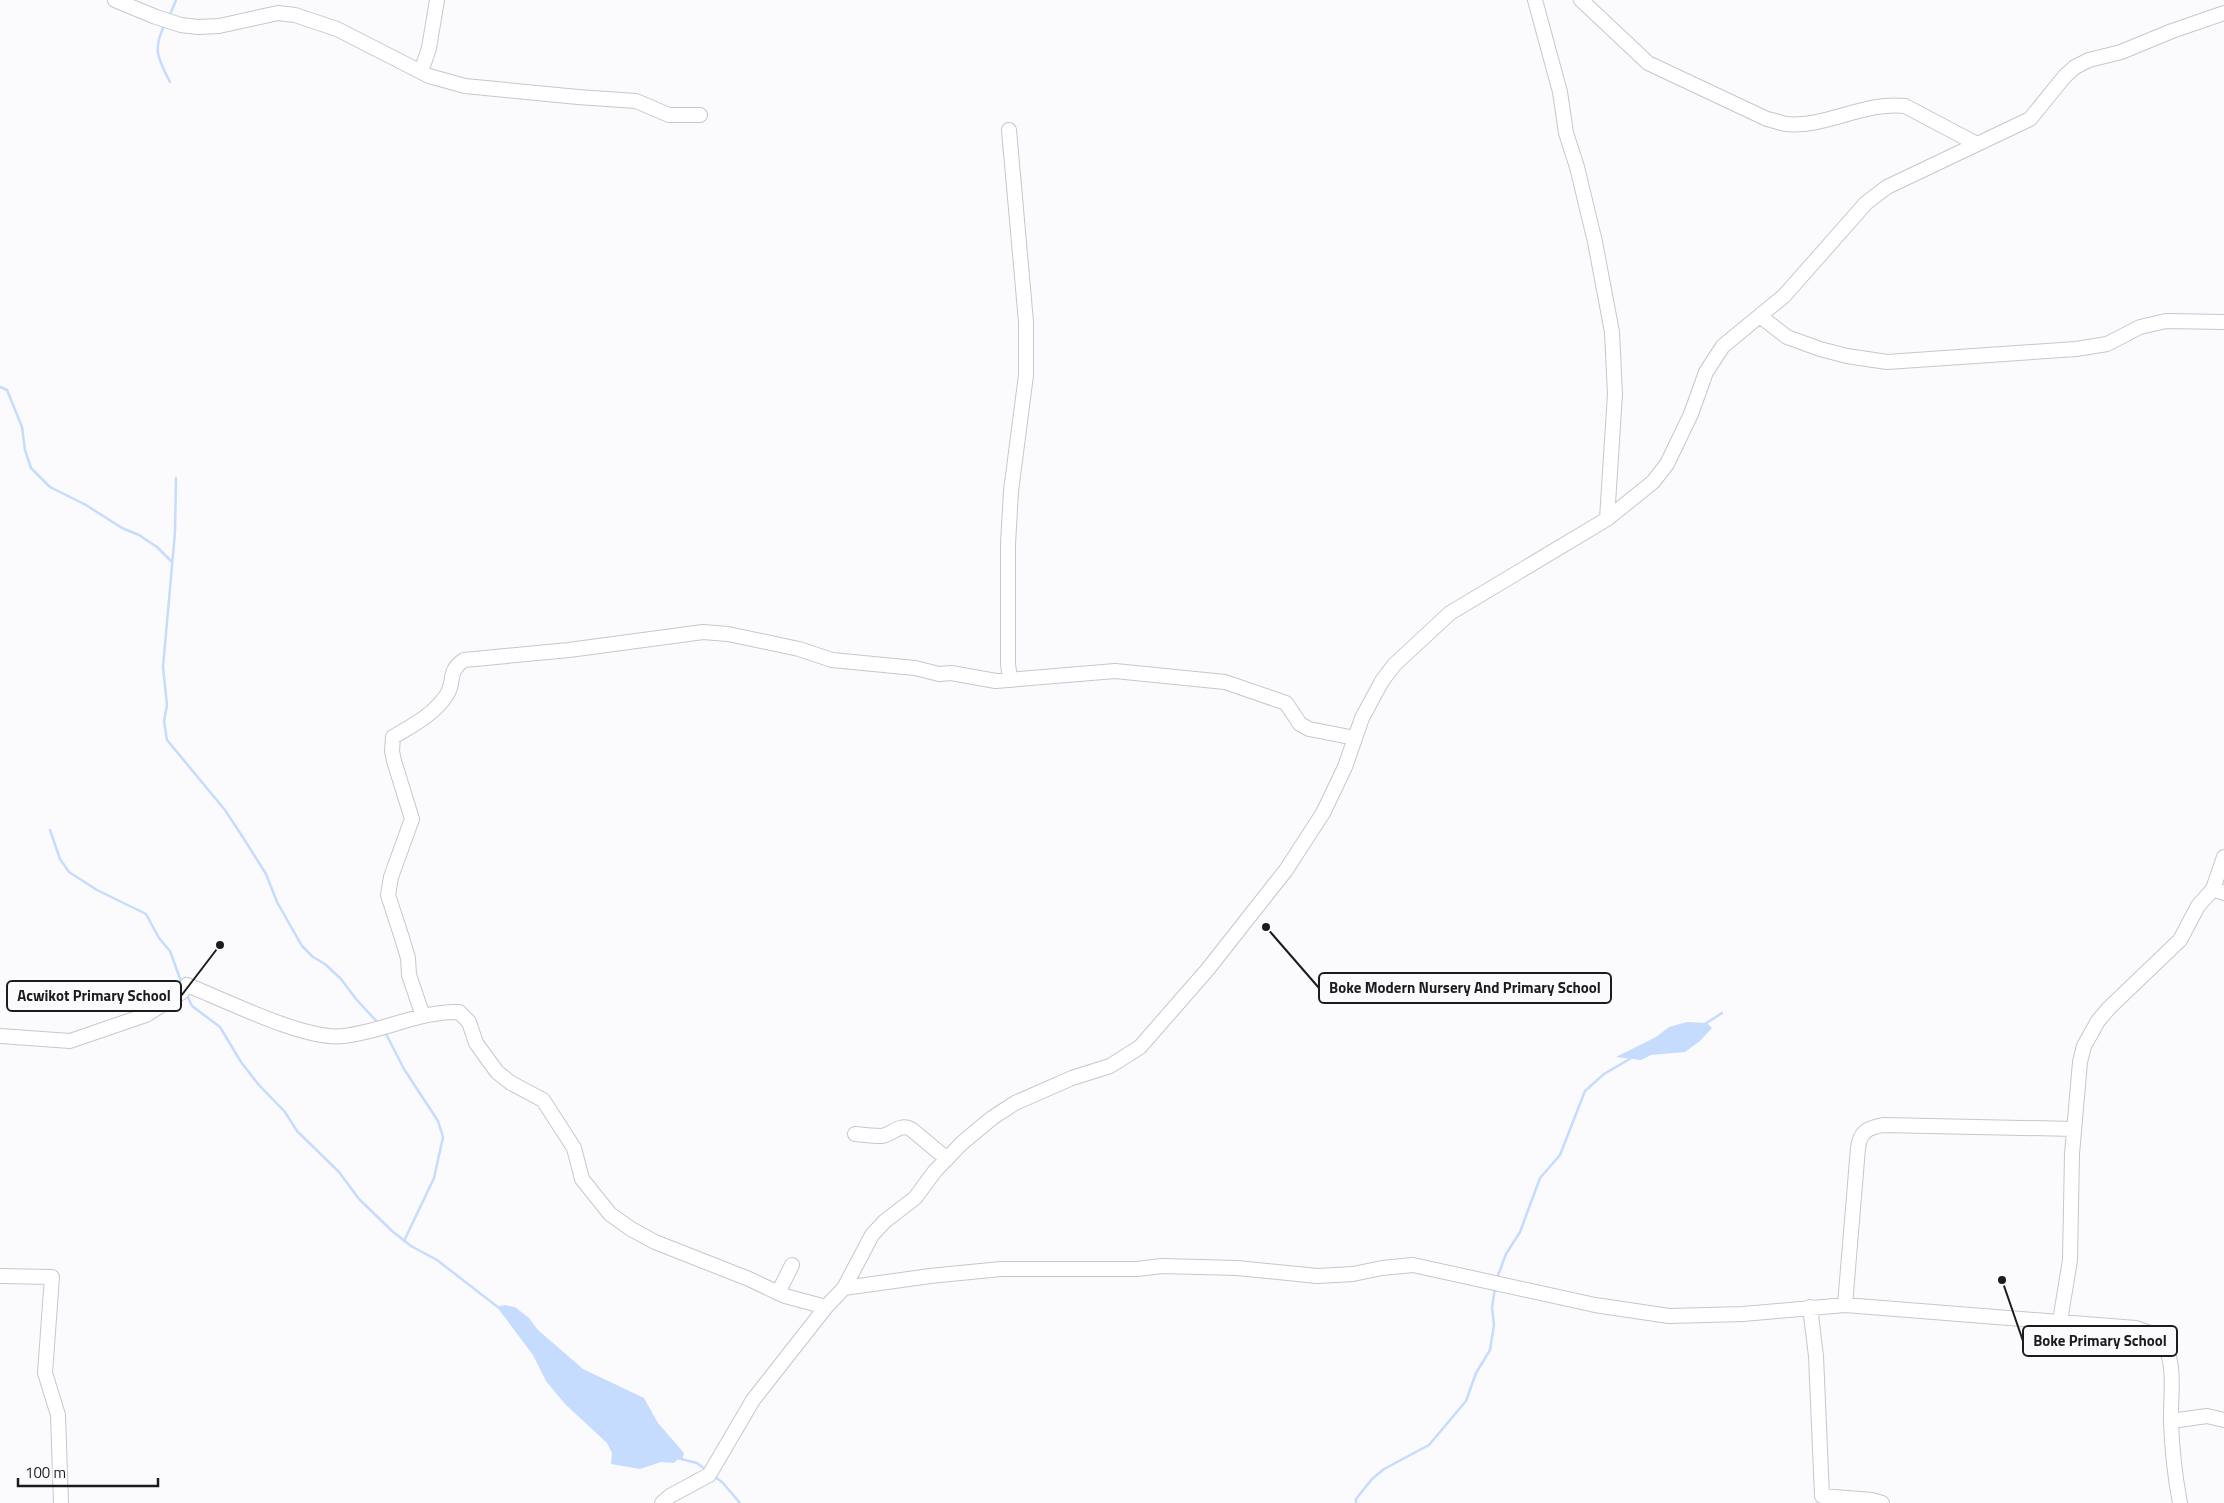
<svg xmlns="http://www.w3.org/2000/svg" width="2224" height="1503" font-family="'Titillium Web',sans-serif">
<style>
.water{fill:#c5dcff}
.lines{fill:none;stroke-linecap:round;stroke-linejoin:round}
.stream{stroke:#c5dcff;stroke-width:2.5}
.minor-casing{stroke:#c6c6d1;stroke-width:16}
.minor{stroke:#fff;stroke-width:14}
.leader{fill:none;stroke:#1c1c20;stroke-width:2}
.callout-dot{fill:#1c1c20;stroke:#fbfbfd;stroke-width:2}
.callout{fill:#fbfbfd;stroke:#1c1c20;stroke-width:2}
.callout-label{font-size:15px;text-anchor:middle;font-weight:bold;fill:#1c1c20}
</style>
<rect width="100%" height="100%" fill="#fbfbfd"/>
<path class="water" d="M1687,1022L1707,1023L1712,1028L1700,1041L1685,1052L1651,1055L1641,1060L1616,1057L1656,1037L1669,1027Z
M504,1305L515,1307L529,1318L538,1330L583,1369L644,1398L658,1423L684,1453L682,1460L678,1459L674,1463L661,1462L640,1469L611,1464L612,1453L607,1443L565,1404L546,1381L533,1355L497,1307Z"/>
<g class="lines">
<path class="stream" d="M169,17L176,0
M165,24C152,49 158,59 170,82
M0,387L7,390L22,427L25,450L31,468L50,487L86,505L122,528L139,535L157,547L171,561
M176,478L175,532L163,667L167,705L164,721L167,740L225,810L244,839L266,874L277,902L302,946L313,957L325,964L341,979L356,999L379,1024
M50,830L60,859L69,872L97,890L146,914L159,938L170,951L182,984
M186,993L192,1006L220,1027L241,1062L258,1084L285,1112L297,1131L339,1172L359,1199L392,1231L411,1246L437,1260L499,1308
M1705,1024L1722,1013
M385,1032L404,1069L438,1121L443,1137L434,1178L404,1241
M1497,1278L1506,1254L1520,1232L1540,1178L1560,1155L1585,1091L1604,1074L1633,1057
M677,1458L697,1463L706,1470
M714,1476L723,1483L740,1503
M1356,1503V1499L1372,1479L1384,1469L1429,1445L1466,1401L1476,1373L1490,1350L1494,1325L1492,1307L1495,1288"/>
<g class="minor-casing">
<path id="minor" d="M115,0L156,17L181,25L198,27L219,26L278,13L295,15L337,29L429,76L465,86L578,97L636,101L669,115H700
M1535,0L1560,92L1566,133L1577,167L1595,242L1612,332L1615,394L1607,519
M1581,0L1648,63L1767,119C1773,120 1780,123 1786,124C1826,128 1864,101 1905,106L1977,144
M421,72L429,48L437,0
M1009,130L1026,322V375L1011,491L1008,544V664L1010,679
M1761,317L1787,337L1820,349L1847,356L1887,362L2076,349L2107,344L2140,327L2166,321L2224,322
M2213,889L2224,857
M423,1016L409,975L408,958L402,938L388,895L391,877L412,819L394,761L392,751L393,737C413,725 433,715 446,696C456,682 446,672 464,660L569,650L703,632L728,634L799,649L832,660L915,668L939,674L951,673L996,681L1115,671L1225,682L1286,703L1300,724L1309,729L1355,738
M0,1036L70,1041L146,1015L182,992L187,985C225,1000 306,1041 343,1036C383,1032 418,1011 459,1012L469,1022L476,1043L497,1072L511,1083L543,1100L574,1148L582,1179L610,1214L631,1229L655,1242L749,1279L785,1296L826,1307
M855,1134C864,1135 872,1136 881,1136C893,1135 898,1123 911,1129L947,1159
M0,1276L52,1277L45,1373L58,1415L61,1503
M844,1288L930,1276L1001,1269H1137L1162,1266L1237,1268L1317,1276L1353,1274L1382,1268L1413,1265L1595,1305L1669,1316L1743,1314L1845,1305L2136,1328L2159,1336C2178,1361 2170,1393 2171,1422C2172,1449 2175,1477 2180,1503
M778,1293L792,1265
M1845,1305L1858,1148C1860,1131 1868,1128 1883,1125L2074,1129
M1810,1307L1816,1356L1822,1496L1872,1500L1882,1503
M2060,1321L2070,1260L2072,1154L2080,1062L2084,1046L2098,1021L2109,1008L2180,940L2198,906L2213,889L2224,893
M2171,1421L2207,1416L2224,1420
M662,1503L670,1496L709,1475L753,1400L826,1307L844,1288L872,1235L885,1221L915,1198L935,1171L962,1143L992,1118L1015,1103L1072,1078L1110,1066L1140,1047L1208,969L1286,870L1323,813L1345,767L1362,718L1382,681L1394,665L1450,613L1607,519L1653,482L1667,464L1691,414L1706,372L1723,346L1784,296L1866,203L1887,187L2030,119L2065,76L2075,67L2089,60L2121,52L2172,31L2224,13"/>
</g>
<use href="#minor" class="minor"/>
</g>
<path class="leader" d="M1266 927L1319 988M220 945L181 996M2002 1280L2023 1341"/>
<g class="callout-dot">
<circle cx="1266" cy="927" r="5"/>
<circle cx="220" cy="945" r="5"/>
<circle cx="2002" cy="1280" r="5"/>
</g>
<g class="callout">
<rect x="1319" y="973" width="292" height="30" rx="5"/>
<rect x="7" y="981" width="174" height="30" rx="5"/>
<rect x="2023" y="1326" width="154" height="30" rx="5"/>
</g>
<g class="callout-label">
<text x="1465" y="993">Boke Modern Nursery And Primary School</text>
<text x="94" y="1001">Acwikot Primary School</text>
<text x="2100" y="1346">Boke Primary School</text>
</g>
<path d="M18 1478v8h140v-8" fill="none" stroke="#1c1c20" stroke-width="2.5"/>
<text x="25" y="1478" font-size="15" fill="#1c1c20" stroke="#fbfbfd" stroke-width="4" paint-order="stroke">100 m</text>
</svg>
